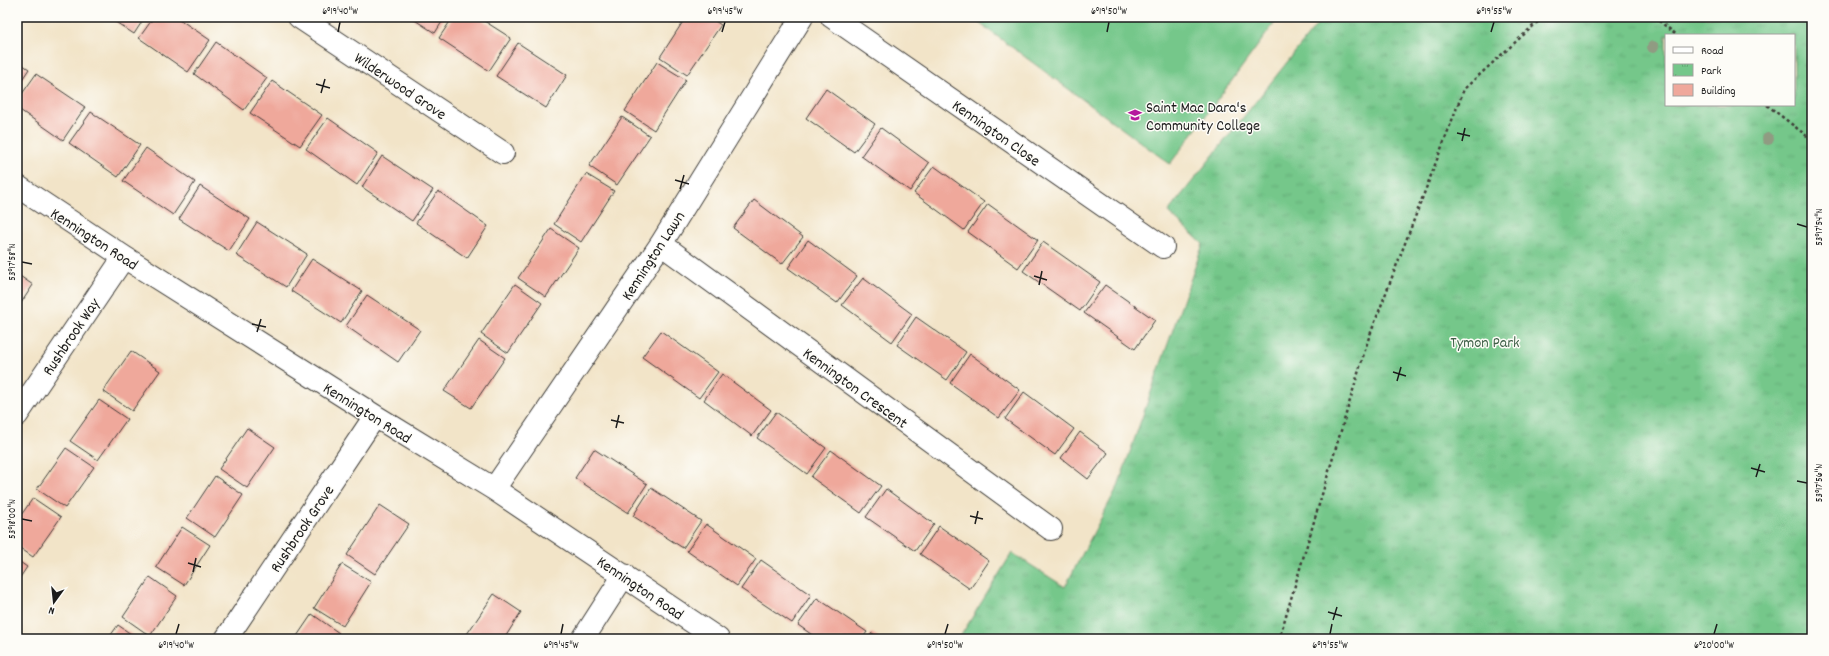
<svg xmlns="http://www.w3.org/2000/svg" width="1829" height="656" font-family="Dekko,sans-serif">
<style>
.green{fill:#74c78a;stroke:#487253}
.park{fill:url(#park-tufts);stroke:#487253;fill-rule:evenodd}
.building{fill:#efa89b}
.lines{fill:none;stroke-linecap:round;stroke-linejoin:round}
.minor-casing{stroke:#3c3a36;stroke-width:24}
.path{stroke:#3c3a36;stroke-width:2.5;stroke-dasharray:3 3;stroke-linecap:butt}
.minor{stroke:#fff;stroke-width:22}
.tree{fill:#909b82}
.ticks{fill:none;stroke:#1c1c1c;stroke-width:1.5}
.labels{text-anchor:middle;stroke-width:3;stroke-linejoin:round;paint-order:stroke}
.street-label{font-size:16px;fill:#1c1c1c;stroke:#fdfcf7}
.poi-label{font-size:16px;fill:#1c1c1c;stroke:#fdfcf7;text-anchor:start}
.park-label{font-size:16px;fill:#3f6048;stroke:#fdfcf7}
.neatline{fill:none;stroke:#1c1c1c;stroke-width:1.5}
.ticks-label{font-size:10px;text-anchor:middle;fill:#1c1c1c}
</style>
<defs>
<pattern id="park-tufts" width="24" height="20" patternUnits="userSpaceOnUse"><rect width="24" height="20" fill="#74c78a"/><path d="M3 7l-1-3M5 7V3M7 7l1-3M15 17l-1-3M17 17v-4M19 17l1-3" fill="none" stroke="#64aa76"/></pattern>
</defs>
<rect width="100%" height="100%" fill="#fdfcf7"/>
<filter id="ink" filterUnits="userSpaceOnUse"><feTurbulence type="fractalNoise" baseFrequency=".025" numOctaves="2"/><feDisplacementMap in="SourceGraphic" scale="8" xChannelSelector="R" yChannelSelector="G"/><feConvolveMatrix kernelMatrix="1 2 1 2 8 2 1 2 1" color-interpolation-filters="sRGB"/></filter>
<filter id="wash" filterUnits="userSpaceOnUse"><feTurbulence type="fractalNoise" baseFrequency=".012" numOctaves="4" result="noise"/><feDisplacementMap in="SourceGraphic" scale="16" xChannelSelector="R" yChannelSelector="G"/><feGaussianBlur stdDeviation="0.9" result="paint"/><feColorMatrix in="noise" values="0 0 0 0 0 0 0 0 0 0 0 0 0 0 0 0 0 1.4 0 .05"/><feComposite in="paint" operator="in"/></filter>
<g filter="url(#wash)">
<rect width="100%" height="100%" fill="#f2e4c8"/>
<path class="green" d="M971,17H1279L1170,164Z"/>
<path class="park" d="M1323,17H1812V639H963L960,637L1012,553L1065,587L1118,486L1203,244L1168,212ZM1666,35H1794V105H1666Z"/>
<g id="blocks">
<path class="building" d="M108,17H145L134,34Z
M154,17H176L210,40L188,72L139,38Z
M410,17H445L435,33Z
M453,17H478L511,38L489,71L439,38Z
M686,17H709L721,25L687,75L660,57Z
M216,42L267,78L244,110L194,74Z
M518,43L567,75L546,108L496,76Z
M17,61L29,69L17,87Z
M657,62L686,80L654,130L625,111Z
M36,74L85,107L63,140L17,108V101Z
M272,81L322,115L300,146L250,113Z
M826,89L875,124L854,152L806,118Z
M91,112L140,145L118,177L69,143Z
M622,117L650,136L617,185L589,166Z
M328,118L378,153L357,185L306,149Z
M881,128L929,163L910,191L861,156Z
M146,148L195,182L173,215L123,181Z
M382,156L433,190L412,221L362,187Z
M934,166L984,202L964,230L914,193Z
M586,174L614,191L581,242L554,224Z
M200,186L250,219L229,251L179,219Z
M438,191L488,226L467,258L416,223Z
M754,200L803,237L782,264L733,228Z
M988,204L1038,240L1018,268L968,232Z
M257,222L307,254L286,287L236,255Z
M551,229L579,248L546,297L518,278Z
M808,240L857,276L837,303L788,268Z
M1043,242L1100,282L1080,311L1023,271Z
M312,259L362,291L341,323L291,291Z
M17,274L33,285L17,309Z
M863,278L912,314L892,342L842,305Z
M515,284L542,303L508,353L481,334Z
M1105,285L1155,320L1135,349L1084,313Z
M367,295L420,330L398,362L346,326Z
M916,317L966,352L947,380L897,345Z
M661,331L718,372L699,398L642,357Z
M479,340L505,358L471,408L444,391Z
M131,351L160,371L132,411L103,391Z
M970,354L1020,390L999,418L950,383Z
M722,374L771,410L752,436L704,400Z
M1024,392L1074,429L1055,455L1005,419Z
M99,400L127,419L98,460L70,441Z
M776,412L826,448L807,474L757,438Z
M247,428L275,447L247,488L219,469Z
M1080,432L1108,453L1088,479L1061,458Z
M66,448L94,467L65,508L37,489Z
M594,449L647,484L628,513L575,478Z
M831,450L881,486L861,513L811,477Z
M215,476L243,495L215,537L187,518Z
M651,488L701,521L683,548L633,516Z
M886,489L934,524L915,551L866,517Z
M33,498L61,517L33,557L17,546V521Z
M380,505L409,524L375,574L347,555Z
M706,524L756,559L737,586L687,551Z
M939,526L989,561L970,589L920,554Z
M182,527L210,545L184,585L156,567Z
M17,560L27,567L17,582Z
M761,560L811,595L792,623L741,589Z
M342,564L371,582L343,626L314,608Z
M150,577L177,596L150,636L123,617Z
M494,594L521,612L504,639H475L467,634Z
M817,598L867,632L862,639H818L798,625Z
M312,614L339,633L335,639H295Z
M118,625L138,639H108Z
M872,633L881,639H868Z"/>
</g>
</g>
<g filter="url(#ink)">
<use href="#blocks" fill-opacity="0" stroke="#3c3a36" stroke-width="1"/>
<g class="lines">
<g class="minor-casing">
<path id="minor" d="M299,17L503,153
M832,17L1163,247
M17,186L124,257L375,416L494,489L718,639
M661,244L1051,529
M17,415L124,257
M494,489L661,244L802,17
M226,639L375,416
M583,639L624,575"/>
</g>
<path class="path" d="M1654,17L1677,35
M1767,105L1812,140
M1279,639L1368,340L1464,89L1543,17"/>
<use href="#minor" class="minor"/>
</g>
<g class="tree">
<circle cx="1653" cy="47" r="6"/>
<circle cx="1768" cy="139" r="6"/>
</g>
</g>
<path class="ticks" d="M338,32L340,22M722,32L725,22M1107,32L1109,22M1491,32L1494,22M316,84L330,88M321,93L325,79M1457,133L1470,136M1462,141L1465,128M675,180L689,184M680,189L684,175M1797,224L1807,227M22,262L32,264M1034,276L1047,280M1039,285L1042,271M252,324L266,327M257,332L261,319M1393,372L1406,376M1397,381L1401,367M611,420L624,423M616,428L619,415M1751,468L1765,472M1756,477L1760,464M1797,481L1807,483M970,516L983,519M22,519L32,521M975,524L978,511M188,563L201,567M193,572L196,558M1328,612L1342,616M1333,620L1337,607M176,634L179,624M561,634L563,624M945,634L948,624M1330,634L1332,624M1714,634L1717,624"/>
<defs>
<g id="school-bare" transform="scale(1.08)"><path d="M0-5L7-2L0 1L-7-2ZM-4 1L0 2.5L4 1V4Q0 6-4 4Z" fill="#b5179e" stroke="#fdfcf7" stroke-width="2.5" paint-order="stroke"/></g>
</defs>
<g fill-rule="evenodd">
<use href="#school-bare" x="1135" y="115"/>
</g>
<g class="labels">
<g class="street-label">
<text transform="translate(401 85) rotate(34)" y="6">Wilderwood Grove</text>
<text transform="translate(997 132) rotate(35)" y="6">Kennington Close</text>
<text transform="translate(95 238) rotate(33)" y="6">Kennington Road</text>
<text transform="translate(652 255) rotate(-57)" y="6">Kennington Lawn</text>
<text transform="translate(70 336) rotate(-56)" y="6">Rushbrook Way</text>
<text transform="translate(856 387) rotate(36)" y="6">Kennington Crescent</text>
<text transform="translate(368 412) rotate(32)" y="6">Kennington Road</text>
<text transform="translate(301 528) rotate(-56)" y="6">Rushbrook Grove</text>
<text transform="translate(641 587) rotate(34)" y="6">Kennington Road</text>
</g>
<g class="poi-label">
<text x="1146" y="112">Saint Mac Dara's<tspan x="1146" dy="18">Community College</tspan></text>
</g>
<g class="park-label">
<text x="1485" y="347">Tymon Park</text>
</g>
</g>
<rect width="1829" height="656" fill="none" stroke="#fdfcf7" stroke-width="44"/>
<rect x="1665" y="34" width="130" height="72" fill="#fdfcf7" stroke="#a3a29f"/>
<rect x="1673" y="47" width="20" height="6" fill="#ffffff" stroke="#a3a29f"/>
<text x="1701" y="54" font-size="12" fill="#1c1c1c">Road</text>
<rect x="1673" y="64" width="20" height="12" fill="url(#park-tufts)" stroke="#a3a29f"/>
<text x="1701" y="74" font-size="12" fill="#1c1c1c">Park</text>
<rect x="1673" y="84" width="20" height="12" fill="#efa89b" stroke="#a3a29f"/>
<text x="1701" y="94" font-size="12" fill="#1c1c1c">Building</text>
<g transform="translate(54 602) rotate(195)" stroke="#fdfcf7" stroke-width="3" paint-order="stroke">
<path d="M0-3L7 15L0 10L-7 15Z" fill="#1c1c1c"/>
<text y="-6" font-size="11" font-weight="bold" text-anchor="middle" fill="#1c1c1c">N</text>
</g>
<rect x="22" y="22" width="1785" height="612" class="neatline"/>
<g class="ticks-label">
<text x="340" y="14">6°19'40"W</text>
<text x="725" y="14">6°19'45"W</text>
<text x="1109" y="14">6°19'50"W</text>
<text x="1494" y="14">6°19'55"W</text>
<text transform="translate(1818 227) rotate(-90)" y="4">53°17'54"N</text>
<text transform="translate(11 262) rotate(-90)" y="4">53°17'58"N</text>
<text transform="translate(1818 483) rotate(-90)" y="4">53°17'56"N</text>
<text transform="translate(11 519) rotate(-90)" y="4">53°18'00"N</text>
<text x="176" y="648">6°19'40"W</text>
<text x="561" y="648">6°19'45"W</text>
<text x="945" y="648">6°19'50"W</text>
<text x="1330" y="648">6°19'55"W</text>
<text x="1714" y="648">6°20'00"W</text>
</g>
</svg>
